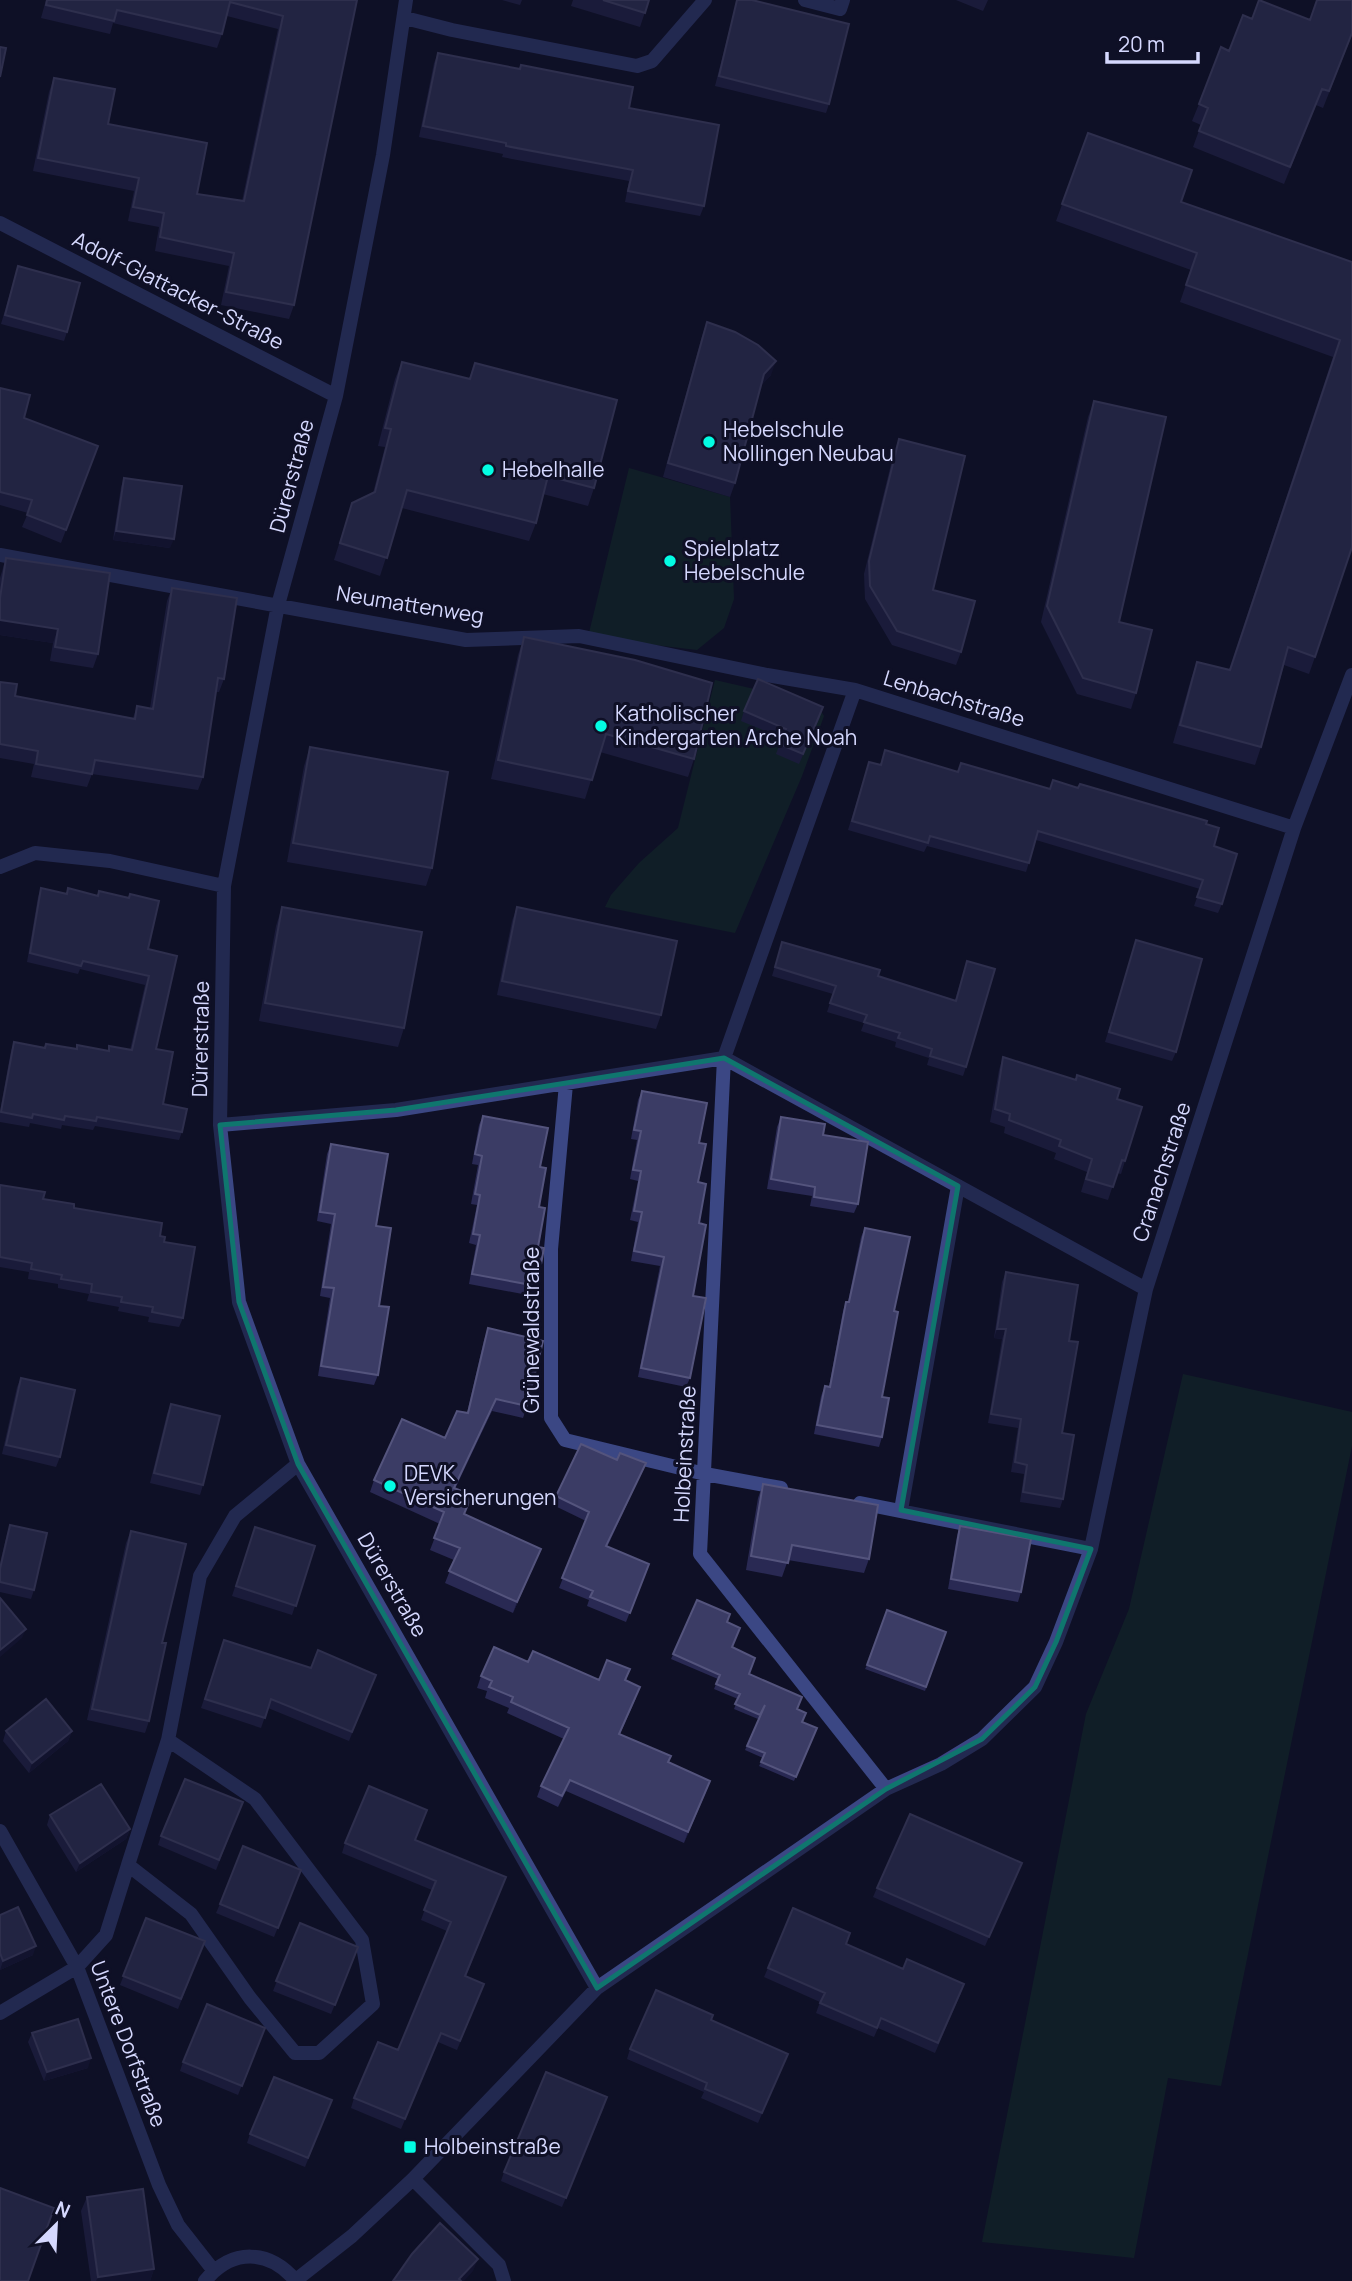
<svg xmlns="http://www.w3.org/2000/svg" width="1352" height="2281" font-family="Manrope,sans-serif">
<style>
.green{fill:#123029}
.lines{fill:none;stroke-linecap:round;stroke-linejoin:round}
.street{stroke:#3b4784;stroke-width:14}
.wall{fill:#292953}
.shaded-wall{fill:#171739}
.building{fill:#3b3c65;stroke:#54547d;stroke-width:2}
.marked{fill:none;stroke:#0f766e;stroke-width:5;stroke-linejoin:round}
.poi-dot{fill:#03fce3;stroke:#0f1026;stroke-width:2.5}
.labels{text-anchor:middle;stroke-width:6;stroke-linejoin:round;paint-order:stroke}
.street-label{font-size:21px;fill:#d5d8fe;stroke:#0f1026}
.poi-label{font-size:21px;fill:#d5d8fe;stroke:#0f1026;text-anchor:start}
</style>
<rect width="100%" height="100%" fill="#0f1026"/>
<path class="green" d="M629,468L730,497L734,599L724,628L697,650L588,637Z
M715,680L789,697L819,708L824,716L802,776L735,933L605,907L611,895L639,863L678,828Z
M1183,1374L1352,1412V1446L1221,2086L1168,2078L1134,2258L982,2242L1086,1714L1129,1609Z"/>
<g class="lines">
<path class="street" d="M406,0L383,155L336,396L278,605L224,886L220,1125L239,1302L298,1464L597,1988
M805,0L840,9L843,0
M405,18L452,30L637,66L652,61L705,0
M0,223L336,396
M0,555L466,640L579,636L767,675L855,690
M0,867L35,853L110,861L224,886
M566,1084L551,1249V1418L565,1440L705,1474L781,1488
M220,1125L396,1110L724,1058L1146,1289
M860,1503L1091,1549
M901,1510L958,1186
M886,1789L700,1554L724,1058L855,690L1294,828
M0,1831L77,1967L159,2185L178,2225L214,2271
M128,1865L168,1740
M0,2013L77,1967L106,1935L128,1865L191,1914L250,1998L295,2053H319L373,2004L362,1940L255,1799L168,1740L200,1576L235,1516L298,1464
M413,2179L499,2265L504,2281
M296,2280L352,2236L413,2179L597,1988L886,1789L941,1764L982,1739L1035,1687L1056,1642L1091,1549L1146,1289L1294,828L1352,675
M205,2281C232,2248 269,2249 296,2281"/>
</g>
<path class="wall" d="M46,0H357L294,305L289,319L221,305L229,266L155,251L159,227L128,221L134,191L33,171L49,92L54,78L108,124L197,194L242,201L278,29L227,16L222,34L217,48L113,23L110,34L41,18Z
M502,0H522L520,5Z
M573,0H649L640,27L571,6Z
M737,0L829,104L826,113L715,86Z
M956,0H988L983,11Z
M1252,19L1309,20L1352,35L1323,108L1316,105L1284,184L1193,147L1201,125L1192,121L1199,104L1229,51Z
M438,53L520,69L521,65L629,108L704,206L700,216L625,202L629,181L502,157L503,154L419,137L434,63Z
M1088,133L1181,202L1352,262L1315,657L1309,674L1284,665L1261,747L1255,765L1173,743L1191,679L1197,662L1229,670L1333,357L1180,302L1191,270L1056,221Z
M18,266L67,332L64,341L1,324Z
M707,322L771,375L760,386L735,483L730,497L663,477L702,336Z
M402,362L469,379L475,363L594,488L588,506L543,494L536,523L529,541L402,508L380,576L334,560L352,503L373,493L385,447L378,446L395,379Z
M0,388L24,418L98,446L61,543L22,527L28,513L0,505Z
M1094,401L1119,622L1136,693L1131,709L1077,694L1041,622L1088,417Z
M899,439L933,590L961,652L956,665L892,645L865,599L864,574L894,452Z
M124,478L170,548L113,540L121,487Z
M6,558L98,654L93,668L50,661L53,643L0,635V578Z
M172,588L224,679L219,692H216L203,777L198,790L92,774L87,787L31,777L34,764L0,758V682L15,696L133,718L137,706L150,708L167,601Z
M524,637L694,759L688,777L600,752L585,799L491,779L518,655Z
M744,711L820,717L799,764L776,754L782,738L741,721Z
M310,747L432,868L426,886L287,862L304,766Z
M885,750L958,772L961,763L1050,789L1078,788L1206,824L1214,846L1222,904L1218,913L1194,906L1200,889L1036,840L1026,872L927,846L924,852L848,830L869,762L880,765Z
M41,888L66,894L68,888L98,896L99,891L148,949L156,1049L163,1104L182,1132L179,1140L95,1126L93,1130L62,1125L61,1129L30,1123L29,1127L0,1122V1111L11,1051L14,1042L44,1047L46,1044L76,1049L77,1045L108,1051L109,1046L130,1050L145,985L80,969L78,974L27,962L38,897Z
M282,907L404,1028L398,1047L259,1021L276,926Z
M517,907L661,1015L656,1029L497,995L512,921Z
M1136,940L1176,1052L1172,1061L1105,1042Z
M782,942L878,976L955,1000L967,961L966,1067L963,1076L927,1065L929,1058L895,1047L896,1042L861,1031L864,1023L827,1012L833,994L772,976Z
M1003,1057L1117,1099L1125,1161L1121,1174L1117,1173L1108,1200L1081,1192L1087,1172L1054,1159L1056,1153L1004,1133L1005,1127L990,1122L999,1070Z
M642,1091L699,1143L698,1182L699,1223L693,1296L690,1378L686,1387L638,1377L660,1266L631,1261L638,1222L630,1220L638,1181L630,1179L637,1140L631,1139L638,1100Z
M483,1116L540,1167L537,1286L533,1296L469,1284L476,1245L469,1243L477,1205L471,1204L478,1165L472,1164L479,1125Z
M781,1117L823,1135L858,1204L854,1213L810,1206L812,1196L767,1189L777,1127Z
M331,1144L376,1226L379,1306L378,1375L374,1385L318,1376L330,1298L320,1296L331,1224L317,1221L327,1154Z
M0,1185L160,1236L164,1242L183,1318L179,1327L148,1322L149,1317L118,1311L119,1307L87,1301L89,1294L58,1288V1284L28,1279L29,1272L0,1267Z
M865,1228L894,1311L882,1397V1437L879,1447L814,1434L821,1396L825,1386L829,1387L843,1311L846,1302H848L861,1237Z
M1006,1272L1069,1341L1062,1433L1063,1499L1060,1508L1020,1502L1024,1474L1011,1472L1018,1428L988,1423L1002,1339L994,1338L1002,1282Z
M488,1328L527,1406L523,1418L492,1411L455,1488L465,1514L541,1549L513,1613L445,1583L454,1560L430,1550L440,1524L370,1492L374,1480L445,1438L467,1413L484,1340Z
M21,1378L60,1457L56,1467L2,1454L17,1387Z
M171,1404L203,1485L200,1495L150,1483L167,1414Z
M617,1460L646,1463L607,1547L649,1564L626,1622L587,1606L589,1600L559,1588L586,1521L553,1505L556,1496Z
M763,1484L869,1559L864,1573L788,1560L782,1577L746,1570L758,1498Z
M10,1525L34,1590L31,1599L0,1592V1563L7,1534Z
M960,1526L1021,1592L1018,1602L948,1589L957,1536Z
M255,1527L315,1546L292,1615L232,1596Z
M131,1531L162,1643L149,1721L145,1733L87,1720L126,1543Z
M697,1600L727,1622L732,1647L749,1674L797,1709L802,1722L817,1728L794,1781L759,1766L763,1758L745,1750L759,1718L758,1719L734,1709L738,1699L714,1689L718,1679L671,1659Z
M946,1632L925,1691L865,1669L867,1665Z
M224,1640L311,1668L372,1684L349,1741L268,1708L261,1728L201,1708Z
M528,1662L599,1680L630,1669L626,1680L636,1698L620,1734L669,1763L706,1792L684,1843L566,1791L558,1807L537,1797L541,1786L564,1739L507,1713L509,1708L485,1698L487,1691L477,1688L481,1676Z
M6,1731H72L68,1741L29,1773L3,1741Z
M243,1802L216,1870L158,1845L161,1836Z
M50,1815L130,1829L126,1839L76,1872L47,1825Z
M415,1840L506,1877L466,1976L484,1984L457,2050L438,2042L401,2129L351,2108L354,2098L398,2050L447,1931L421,1920L432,1890L342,1853L345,1843Z
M1022,1863L985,1946L873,1897L877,1888Z
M301,1870L274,1937L216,1913L220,1904Z
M0,1915L33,1955L0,1970Z
M146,1918L205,1941L178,2009L120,1985Z
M300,1923L358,1947L331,2014L273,1991Z
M846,1944L961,1993L935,2053L878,2028L874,2037L816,2013L820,2002L764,1977L768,1968Z
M711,2020L784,2063L758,2123L701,2098L704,2092L627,2059L630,2049Z
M265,2028L238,2095L180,2071L183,2062Z
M32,2033L88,2068L44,2081L28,2042Z
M604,2107L562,2207L501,2181L504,2172Z
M328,2110L305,2167L247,2143L250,2134Z
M87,2197L154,2269L150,2281H91L81,2211Z"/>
<path class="shaded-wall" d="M776,361L771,375L759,388L764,374Z
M116,531L174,539L170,548L113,540Z
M0,620L58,629L53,643L0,635Z
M997,1329H1006L1002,1339L994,1338Z
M496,1399L492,1411L450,1500L454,1488Z
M646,1463L642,1472L603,1556L606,1546Z
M541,1549L536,1561L513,1613L517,1602Z
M26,1629L22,1638L0,1657V1650Z
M72,1731L68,1741L29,1773L32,1763Z
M710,1781L706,1792L684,1843L688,1832Z
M130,1829L126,1839L76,1872L80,1863Z
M36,1946L33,1955L0,1970L3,1961Z
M91,2058L88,2068L44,2081L47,2072Z
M478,2259L473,2271L464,2281H458Z
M154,2269L150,2281H96L98,2277Z"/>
<path class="building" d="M47,0H357L294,305L226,292L234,253L160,237L164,213L133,207L139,178L38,158L54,78L115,89L108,124L207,143L197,194L244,201L283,16L230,2L222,34L117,10L114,21L46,5Z
M603,0H649L645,13Z
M737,0H752L849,24L829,104L719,76Z
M1259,0L1310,20L1317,0H1352V33L1329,91L1322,89L1290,167L1199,131L1208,108L1199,104L1221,47L1229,51L1243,15L1252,19Z
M0,47L6,48L0,77Z
M438,53L520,69L521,65L633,87L629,108L719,125L704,206L628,191L633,170L506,146V143L423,126Z
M1088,133L1192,170L1181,202L1352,262V547L1315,657L1288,647L1261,747L1180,725L1197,662L1230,670L1340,340L1186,285L1197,253L1062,204Z
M18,266L80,283L67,332L5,315Z
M707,322L735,332L758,345L776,361L764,374L735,483L668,463Z
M402,362L470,379L475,363L617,400L594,488L548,476L536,523L407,490L387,558L340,543L352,503L375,492L391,429L385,428Z
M0,388L30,395L24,418L98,446L66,530L27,515L32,500L0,492Z
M1094,401L1166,417L1119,622L1152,630L1136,693L1083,678L1047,606Z
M899,439L965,456L933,590L975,601L961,652L897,631L870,586L869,561Z
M124,478L182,486L174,539L116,531Z
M6,558L110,573L98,654L55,647L58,629L0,620V598Z
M172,588L237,598L224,679L218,678L203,777L95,760L92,774L36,764L38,751L0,744V682L17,684L15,696L135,719L137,706L153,709Z
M524,637L635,660L712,683L694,759L606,734L592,780L498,760Z
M758,679L823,707L803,754L779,744L786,729L744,711Z
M310,747L448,772L432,868L293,843Z
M885,750L958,772L961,763L1050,789L1053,780L1078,788L1080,784L1207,821L1206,824L1219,828L1214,846L1237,854L1222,904L1197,897L1203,880L1038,831L1029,863L930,836L928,843L852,821L869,762L881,765Z
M41,888L67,894L68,888L98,896L99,891L129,898L130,894L159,901L148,949L177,956L156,1049L173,1052L163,1104L187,1109L182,1132L97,1117L96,1121L65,1116L64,1120L33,1114L32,1118L1,1112L14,1042L45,1048L46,1044L77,1049V1045L109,1051V1046L132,1050L149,976L83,961L81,966L30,953Z
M282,907L422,932L404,1028L265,1003Z
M517,907L677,941L661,1015L502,981Z
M1136,940L1202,959L1176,1052L1109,1032Z
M782,942L880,970L878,976L956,1001L967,961L995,969L966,1067L930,1056L932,1049L898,1038L900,1033L864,1022L867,1015L830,1003L836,986L775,967Z
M1003,1057L1076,1080L1077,1075L1120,1089L1117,1099L1142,1107L1125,1161L1122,1160L1113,1187L1086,1179L1092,1159L1059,1146L1061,1140L1009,1120L1010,1114L995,1109Z
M642,1091L707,1103L699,1143L706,1144L698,1182L706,1184L699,1223L706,1225L693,1296L706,1298L690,1378L641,1368L664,1257L634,1251L642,1212L634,1211L641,1171L633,1170L641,1131L634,1130Z
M483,1116L548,1128L540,1167L546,1168L539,1207L545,1208L538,1247L544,1248L537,1286L472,1274L480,1235L473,1234L480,1195L475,1194L482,1156L475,1154Z
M781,1117L825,1124L823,1135L868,1142L858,1204L814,1197L815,1187L771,1179Z
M331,1144L388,1154L376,1226L391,1228L379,1306L389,1307L378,1375L321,1366L334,1288L323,1287L335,1214L320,1212Z
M0,1185L45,1192L43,1199L74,1204V1208L162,1223L160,1236L165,1237L164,1242L195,1247L183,1318L152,1312L153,1307L121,1302L122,1297L91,1292L92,1284L61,1279L62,1275L31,1269L32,1263L0,1257Z
M865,1228L910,1237L894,1311L898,1312L882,1397L889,1398L882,1437L817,1425L825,1386L830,1387L846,1302H849Z
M1006,1272L1078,1285L1069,1341L1078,1342L1062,1433L1074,1435L1063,1499L1023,1492L1027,1465L1015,1462L1021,1419L991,1414L1006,1329H997Z
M488,1328L543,1341L527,1406L496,1399L454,1488L472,1495L464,1514L541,1549L517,1602L449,1571L460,1548L434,1538L444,1512L374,1480L402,1419L445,1438L457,1411L468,1413Z
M21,1378L75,1390L60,1457L6,1445Z
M171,1404L220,1416L203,1485L154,1473Z
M581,1444L617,1460L620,1453L646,1463L606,1546L649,1564L630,1613L590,1597L593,1591L562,1578L589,1512L556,1496Z
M763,1484L878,1505L869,1559L792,1545L788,1563L751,1556Z
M10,1525L47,1533L34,1590L0,1582V1569Z
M960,1526L1031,1539L1021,1592L951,1579Z
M255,1527L315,1546L296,1606L236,1586Z
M131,1531L186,1544L162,1643H166L149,1721L92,1709Z
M0,1598L26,1629L0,1650Z
M697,1600L730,1614L727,1622L740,1628L732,1647L755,1658L749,1674L802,1697L797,1709L806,1713L802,1722L817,1728L796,1777L761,1762L765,1753L747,1746L765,1705L760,1715L735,1704L740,1694L716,1684L720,1675L673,1654Z
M887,1610L946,1632L926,1687L867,1665Z
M224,1640L311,1668L318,1650L376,1675L352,1732L271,1699L265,1718L205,1699Z
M494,1647L528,1662L533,1651L599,1680L607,1660L630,1669L625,1680L640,1687L619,1734L671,1756L668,1762L710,1781L688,1832L570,1780L562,1796L541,1786L569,1728L511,1702L513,1697L489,1687L492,1681L481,1676Z
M46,1699L72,1731L32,1763L6,1731Z
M185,1779L243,1802L219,1860L161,1836Z
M101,1784L130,1829L80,1863L50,1815Z
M369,1786L427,1810L415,1840L506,1877L465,1976L484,1984L460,2041L441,2033L405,2119L354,2098L378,2042L398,2050L451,1922L424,1910L436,1881L345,1843Z
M910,1814L1022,1863L989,1937L877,1888Z
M243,1846L301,1870L278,1928L220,1904Z
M18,1907L36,1946L3,1961L0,1953V1915Z
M793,1908L850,1933L846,1944L903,1969L907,1959L964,1984L938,2043L881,2018L877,2028L820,2003L825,1993L768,1968Z
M146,1918L205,1941L181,1999L123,1976Z
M300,1923L358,1947L335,2005L276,1981Z
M656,1990L713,2015L711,2020L788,2054L762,2113L705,2089L707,2083L630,2049Z
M207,2004L265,2028L242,2086L183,2062Z
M78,2019L91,2058L47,2072L32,2033Z
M546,2072L607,2097L566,2198L504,2172Z
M274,2077L332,2100L308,2158L250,2134Z
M0,2188L54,2208L28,2281H0Z
M143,2189L154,2269L98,2277L87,2197Z
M440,2223L478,2259L459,2279L461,2281H393L412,2254Z"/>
<path d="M0 0H1352V2281H0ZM724,1058L958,1186L901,1510L1091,1549L1056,1642L1035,1687L982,1739L886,1789L597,1988L298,1464L239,1302L220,1125L396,1110Z" fill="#0f1026" fill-opacity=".55" fill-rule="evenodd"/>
<path class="marked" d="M724,1058L958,1186L901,1510L1091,1549L1056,1642L1035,1687L982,1739L886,1789L597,1988L298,1464L239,1302L220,1125L396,1110Z"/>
<g class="poi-dot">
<circle cx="709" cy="442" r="7"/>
<circle cx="488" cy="470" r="7"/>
<circle cx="670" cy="561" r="7"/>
<circle cx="601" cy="726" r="7"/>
<circle cx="390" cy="1486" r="7"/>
<rect x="403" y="2140" width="14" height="14" rx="3.5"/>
</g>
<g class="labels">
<g class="street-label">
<text transform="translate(178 291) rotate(27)" y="7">Adolf-Glattacker-Straße</text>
<text transform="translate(292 476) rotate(-75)" y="7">Dürerstraße</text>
<text transform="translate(410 605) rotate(9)" y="7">Neumattenweg</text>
<text transform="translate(954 699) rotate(17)" y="7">Lenbachstraße</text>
<text transform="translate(201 1039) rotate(-89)" y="7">Dürerstraße</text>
<text transform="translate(1162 1172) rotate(-72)" y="7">Cranachstraße</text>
<text transform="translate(532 1330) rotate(-90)" y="7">Grünewaldstraße</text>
<text transform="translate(685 1454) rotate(-87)" y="7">Holbeinstraße</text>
<text transform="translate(392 1585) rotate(60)" y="7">Dürerstraße</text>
<text transform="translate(128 2044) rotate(69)" y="7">Untere Dorfstraße</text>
</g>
<g class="poi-label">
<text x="723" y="437">Hebelschule<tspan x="723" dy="24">Nollingen Neubau</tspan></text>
<text x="502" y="477">Hebelhalle</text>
<text x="684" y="556">Spielplatz<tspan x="684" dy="24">Hebelschule</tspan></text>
<text x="615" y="721">Katholischer<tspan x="615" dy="24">Kindergarten Arche Noah</tspan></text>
<text x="404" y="1481">DEVK<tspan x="404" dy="24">Versicherungen</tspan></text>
<text x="424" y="2154">Holbeinstraße</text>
</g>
</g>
<g transform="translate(56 2225) rotate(24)" stroke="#0f1026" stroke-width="5" paint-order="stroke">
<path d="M0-5L12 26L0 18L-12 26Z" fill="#d5d8fe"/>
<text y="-10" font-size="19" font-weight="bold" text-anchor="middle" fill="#d5d8fe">N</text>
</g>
<path d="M1107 52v10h91v-10" fill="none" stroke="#d5d8fe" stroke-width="3.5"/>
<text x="1118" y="52" font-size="21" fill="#d5d8fe" stroke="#0f1026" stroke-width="5" paint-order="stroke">20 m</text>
</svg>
